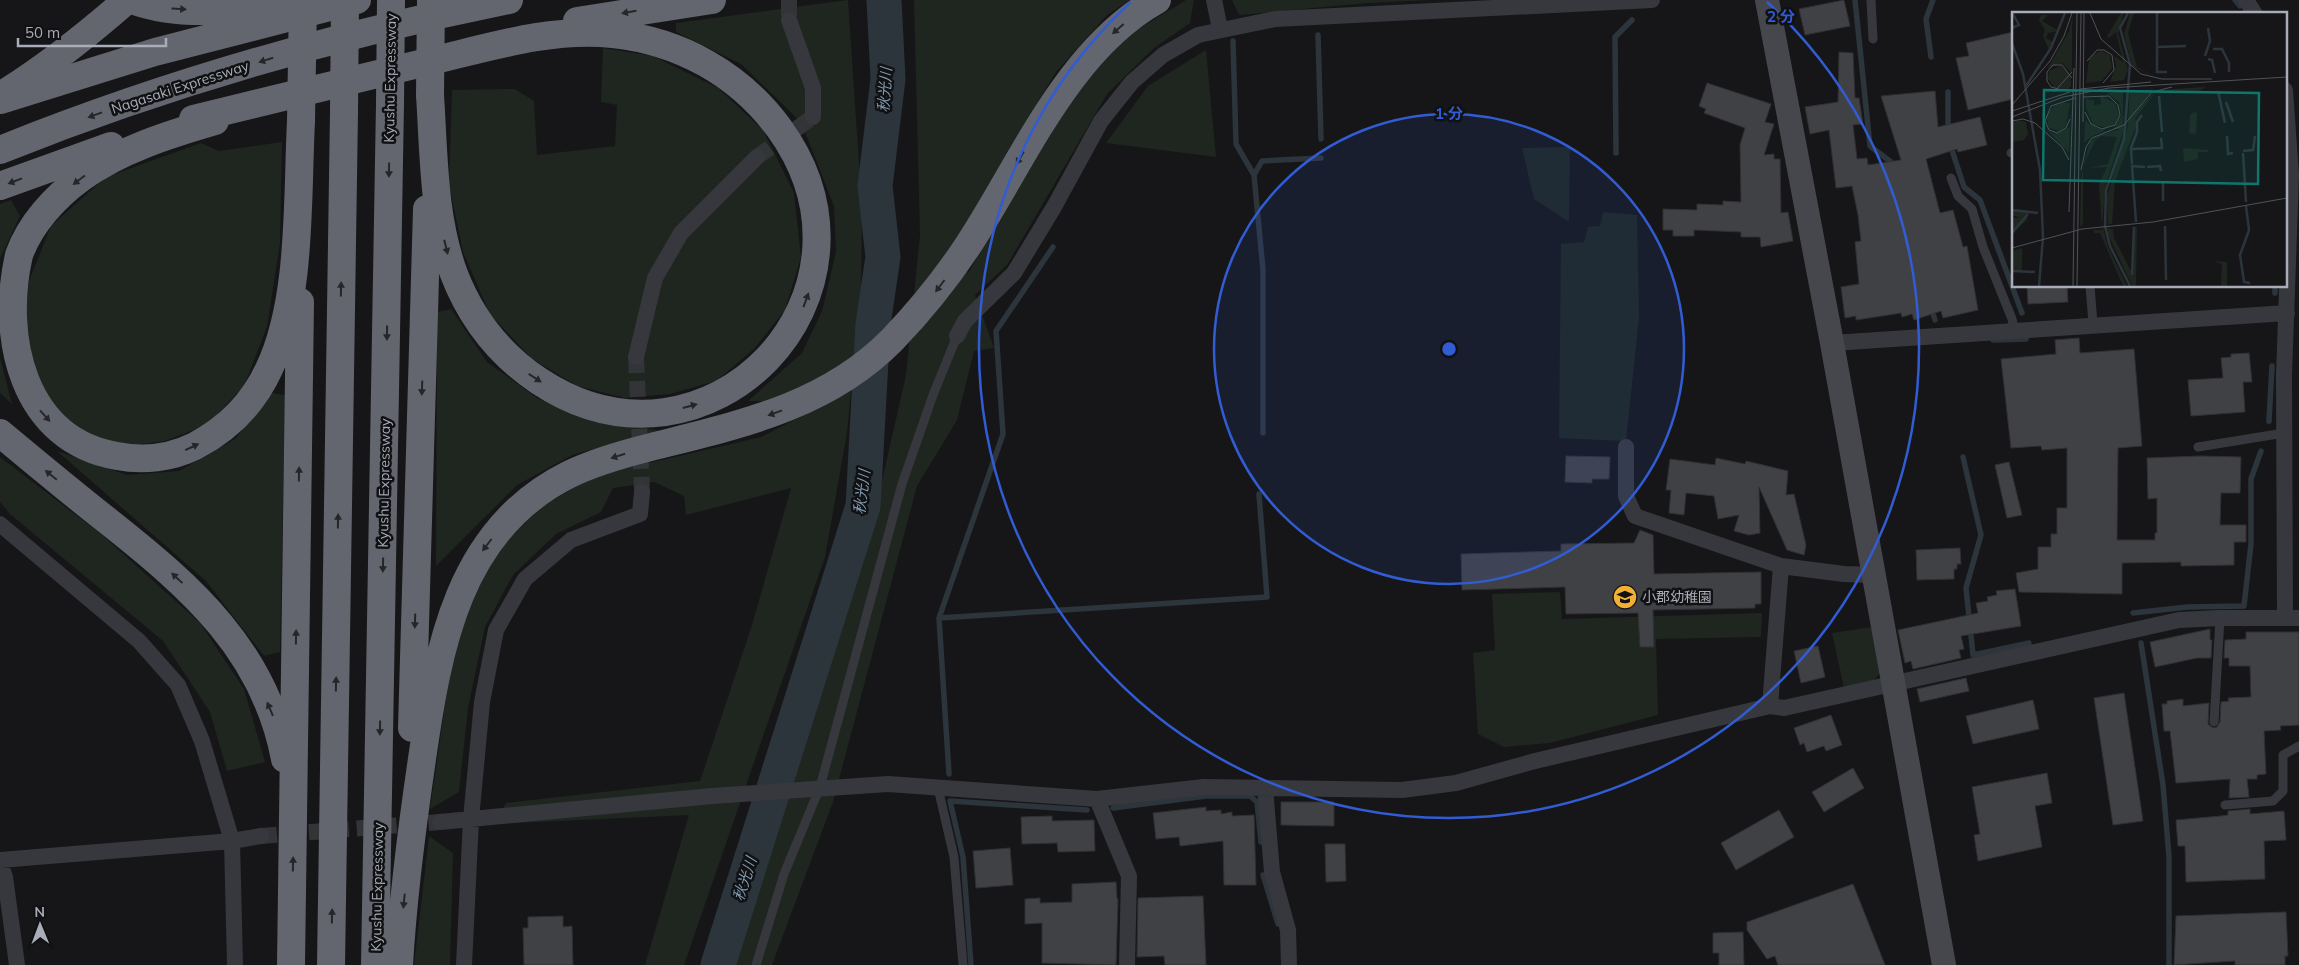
<svg xmlns="http://www.w3.org/2000/svg" width="2299" height="965" font-family="Mulish,'Noto Sans JP',sans-serif">
<style>
.green{fill:#1e261f}
.lines{fill:none;stroke-linecap:round;stroke-linejoin:round}
.stream{stroke:#2c353c;stroke-width:5.5}
.river{stroke:#2c353c;stroke-width:35}
.building{fill:#404145;stroke:#303034}
.street-tunnel{stroke:#333438;stroke-width:16;stroke-dasharray:16 8;stroke-linecap:butt}
.lane{stroke:#37383d;stroke-width:9}
.street{stroke:#37383d;stroke-width:16}
.secondary{stroke:#45474d;stroke-width:24}
.highway{stroke:#63666e;stroke-width:28}
.highway-bridge{stroke:#63666e;stroke-width:28}
.oneway{fill:#26262a}
.ring{fill:none;stroke:#325cd3;stroke-width:2.5}
.labels{text-anchor:middle;stroke-width:5;stroke-linejoin:round;paint-order:stroke}
.street-label{font-size:14px;fill:#a8adb8;stroke:#111113}
.poi-label{font-size:14px;fill:#a8adb8;stroke:#111113;text-anchor:start}
.water-label{font-size:15px;font-style:italic;fill:#7f9bb3;stroke:#111113}
.inset-river{fill:none;stroke:#2c353c;stroke-width:2.5}
.inset-road{fill:none;stroke:#505258;stroke-width:1}
.view{fill:#0f766e;fill-opacity:0.15;stroke:#0f766e;stroke-width:2.5}
.inset-edge{fill:none;stroke:#a8adb8;stroke-width:2.5}
.centre{fill:#325cd3;stroke:#111113;stroke-width:2.5}
.ring-label{font-size:15px;text-anchor:middle;font-weight:bold;fill:#325cd3;stroke:#111113;stroke-width:5;stroke-linejoin:round;paint-order:stroke}
</style>
<rect width="100%" height="100%" fill="#161618"/>
<path class="green" d="M848,0L862,208L861,286L847,433L825,557L684,965H645L689,815L494,824L506,803L700,781L752,625L791,488L686,515L684,496L654,482L613,488L601,512L556,534L513,575L485,627L468,708L459,792L430,809L451,663L468,605L497,549L543,506L603,471L658,461L761,437L831,401H748L802,353L822,311L836,252L834,206L801,122L741,64L676,32V23Z
M914,0H1130L1107,15L1056,72L972,213L959,234L968,273L1078,89L1127,36L1186,0H1194L1190,23L1154,48L1107,94L1007,265L975,295L994,348L974,351L957,420L917,486L833,802L772,965H734L766,870L864,560L906,375L920,235Z
M1232,0H1429L1368,3L1239,15Z
M603,48L653,56L718,88L763,130L794,193L801,257L785,310L754,349L716,381L670,394L625,398L577,386L531,358L490,314L463,252L449,184L452,90L515,89L534,101L537,155L615,146L617,105L601,102Z
M1206,50L1216,157L1106,143L1148,86Z
M282,142L280,243L267,327L244,386L207,425L165,441L125,446L92,437L59,412L35,377L21,329L29,281L51,226L106,177L201,143L219,151Z
M1570,147L1569,222L1534,199L1522,148Z
M11,200L20,216L0,259V204Z
M1603,212L1637,215L1639,317L1626,441L1559,438L1561,244L1584,242L1588,227L1600,226Z
M451,309L487,362L537,398L582,417L662,431L572,455L517,485L436,566L437,312Z
M0,358L12,404L0,393Z
M272,393L285,395L280,652L264,656L206,581L57,451L127,475L179,471L235,439Z
M0,457L101,534L200,623L244,689L265,762L227,771L210,712L163,641L10,514L0,502Z
M1560,592L1562,619L1762,613L1761,637L1656,639L1658,715L1550,743L1504,747L1478,734L1473,653L1495,650L1492,594Z
M1872,627L1880,673L1871,684L1844,688L1832,633Z
M429,836L453,853L450,965H414Z"/>
<g class="lines">
<path class="stream" d="M1855,0L1870,146L1891,162L1893,169
M2235,0L2240,6
M1318,35L1321,139
M1233,41L1236,144L1254,175L1263,270V433
M1931,57L1926,19L1933,0
M1948,92V132
M1950,144L1964,187L1980,200L2022,313
M1616,153L1615,37L1632,20
M1254,175L1262,161L1321,158
M2275,293V286
M1931,308L1935,320
M1993,340L2026,339
M2269,421L2272,366
M1963,457L1981,535L1966,588L1973,655L2029,643
M2133,613L2187,607L2244,606L2251,544V479L2261,451
M939,618L1003,434L996,331L1053,247
M2141,643L2163,785L2169,857V965
M949,774L939,618L1267,597L1259,494
M1113,808L1206,796H1250L1257,802L1261,842
M1263,875L1278,924
M971,965L963,857L950,801L1087,810"/>
<path class="river" d="M718,965L863,506L873,324L883,257L875,186L888,79L884,0"/>
</g>
<path class="building" d="M1844,0L1850,26L1805,35L1799,9Z
M2013,32V99L1968,110L1956,58L1969,56L1966,43Z
M1839,52L1853,53L1855,98H1859L1863,124L1853,125L1857,159L1867,158L1868,165L1901,160L1881,96L1935,91L1938,127L1980,117L1987,145L1958,152L1957,149L1926,159L1940,213L1953,210L1963,247L1967,246L1978,310L1943,318L1941,311L1914,320L1912,314L1902,317L1901,313L1856,320V316L1845,318L1841,287L1859,284L1855,242L1861,241L1858,215L1852,186L1836,188L1829,130L1810,134L1805,107L1838,102Z
M1707,83L1771,104L1765,122L1774,124L1764,155L1774,154V159H1780L1781,213L1788,212L1793,241L1761,247L1760,237H1741V232L1694,230V236H1673V230H1663V209L1697,210V204L1723,205V201L1741,202L1740,145L1745,128L1704,113L1706,109L1699,106Z
M2027,286H2067L2068,302L2028,304Z
M2079,338L2080,353L2134,349L2142,446L2118,448L2117,540H2155V533H2157V498L2148,499L2147,458L2200,456L2241,457L2240,493H2221L2220,525H2246V542H2234V565L2181,566V562L2122,563V594L2019,592L2016,573L2038,569V547H2051V534H2057V508H2067V448L2042,450L2041,446L2011,448L2001,359L2056,354L2055,340Z
M2249,353L2252,382H2243L2245,412L2191,416L2188,380L2223,378L2221,358L2231,357V354Z
M1566,456L1610,457L1609,479H1592V483L1565,482Z
M1716,458L1745,464L1746,461L1788,471L1786,495L1794,494L1806,545L1804,555L1787,550L1759,487L1760,533L1749,535L1734,531L1739,515L1718,519L1714,496L1686,493L1684,515L1669,513L1671,490H1666L1670,459L1715,465Z
M2009,462L2022,515L2007,518L1995,465Z
M1640,530L1653,535L1654,574L1761,572V604H1755V608L1653,610L1654,647H1640L1638,613L1566,614L1565,587L1462,590L1461,554L1561,551V544L1634,543Z
M1960,548L1961,564H1957V569H1954V579L1917,580L1916,550Z
M2015,589L2021,626L1961,636L1964,649L1959,650L1961,658L1913,669L1911,661L1905,663L1898,630L1978,613L1976,603L1988,601L1987,597L1997,595L1996,591Z
M2210,629V640H2212L2211,658H2197L2155,667L2150,642Z
M2246,632H2299V725L2280,726L2281,730L2264,731L2266,774L2257,775V779H2247L2249,797L2229,798L2230,779L2176,783L2170,731H2164L2162,704H2167V701L2183,699V706L2209,703L2208,724L2213,728L2217,727L2220,722L2221,702L2229,701L2228,698L2251,697L2250,666H2229V658H2224L2225,640L2246,639Z
M1818,646L1825,677L1801,683L1794,651Z
M1966,678L1969,691L1920,702L1917,689Z
M2124,693L2143,821L2113,825L2094,698Z
M2033,700L2039,729L1973,744L1966,716Z
M1831,715L1842,745L1826,751L1824,746L1807,752L1804,743L1800,745L1794,728Z
M1853,768L1864,788L1824,812L1812,792Z
M2047,773L2052,803L2035,806L2042,847L1978,861L1974,835L1980,834L1972,787Z
M1281,802H1334V826L1281,825Z
M1206,807V811L1221,810V814L1232,812V816L1254,815L1256,885H1224L1223,841L1180,846L1179,837L1156,839L1153,813Z
M2250,809V814L2284,811L2286,840L2264,841L2265,879L2186,882L2185,846H2178L2176,820L2221,816L2228,815V811Z
M1779,810L1794,837L1736,870L1721,843Z
M1052,816V821L1094,820L1095,851L1058,852L1057,843L1022,844L1021,817Z
M1325,844H1345L1346,881L1326,882Z
M1010,848L1013,885L976,888L973,851Z
M1116,882L1117,899H1118L1116,965L1042,963V923L1025,924V899L1040,898V903L1072,902V884Z
M1853,884L1885,965H1778L1775,956L1767,959L1747,930V922Z
M1203,896L1206,965H1165L1164,956L1137,957L1138,898Z
M2286,912L2288,956H2285V965H2235V961L2174,965L2176,916Z
M563,916V927L572,926L573,965H524L523,928H528V917Z
M1743,932L1744,965H1719V953H1713V933Z"/>
<g class="lines">
<path class="street-tunnel" d="M789,0V20
M757,157L813,117
M636,357L642,492
M261,836L440,822"/>
<path class="lane" d="M1871,0L1873,39
M2011,153L2013,152
M1951,178L1958,196L1972,209L1983,247L2012,319L2014,329
M2090,286L2093,324
M2198,447L2284,433
M2214,722L2220,618
M938,788L954,857L963,965
M2225,805L2273,801L2283,791V755L2299,746
M756,965L784,874L820,787L902,484L933,395L957,336"/>
<path class="street" d="M1214,0L1220,29
M2246,0L2255,14
M789,20L813,88V117
M957,336L965,321L1014,273L1054,207L1101,121L1132,82L1163,55L1198,35L1275,19L1652,0
M1832,343L2287,313
M636,357L655,278L681,233L757,157
M1626,447V496L1635,516L1781,566
M0,524L139,641L178,685L202,741L232,841L235,965
M2285,617L2284,376L2291,175L2285,90
M1770,706L1784,708L2179,620L2220,618H2299
M1265,788L1272,872L1288,930L1289,965
M1097,799L1129,876L1127,965
M440,822L712,796L888,784L1097,799L1204,787L1402,790L1456,783L1535,761L1770,706L1781,566L1844,574L1873,575
M0,860L232,841L261,836
M0,863L5,877L17,965
M464,965L471,819L482,702L496,630L525,579L571,540L640,514L642,492"/>
<path class="secondary" d="M1767,0L1832,343L1944,965"/>
<path class="highway" d="M132,0C181,18 239,11 288,1
M577,21L712,0
M1,100L155,52L357,0
M193,119C271,100 349,81 427,62C487,48 551,27 613,34C680,41 739,74 779,128C899,294 708,493 539,381C500,355 471,318 454,274C433,217 434,155 430,95
M215,121C170,134 119,150 81,178C55,197 30,224 19,255C0,338 23,440 117,456C143,461 171,458 195,446C229,428 253,404 269,369C302,300 297,197 301,121
M0,150C164,84 336,35 509,0
M0,186L111,146
M0,433C36,463 72,493 109,522C191,587 265,651 285,759
M412,728L427,209
M291,965L300,302
M331,965L344,112
M375,965L390,104
M399,965C403,896 412,827 422,759C438,648 458,530 568,475C594,462 623,454 651,447C738,425 826,407 892,340C920,311 945,280 967,247C1022,164 1067,50 1157,0"/>
<path class="highway-bridge" d="M430,95L431,0
M0,96C46,68 87,35 127,0
M390,104L391,0
M344,112L345,0
M301,121L303,0"/>
</g>
<defs><path id="oneway-solid" d="M-6-.8H1V-3.2L6.5 0L1 3.2V.8H-6Z" transform="scale(1.25)"/></defs>
<g class="oneway">
<use href="#oneway-solid" transform="translate(179 9) rotate(4)"/>
<use href="#oneway-solid" transform="translate(629 12) rotate(170)"/>
<use href="#oneway-solid" transform="translate(1118 29) rotate(139)"/>
<use href="#oneway-solid" transform="translate(266 60) rotate(163)"/>
<use href="#oneway-solid" transform="translate(95 115) rotate(160)"/>
<use href="#oneway-solid" transform="translate(1020 158) rotate(121)"/>
<use href="#oneway-solid" transform="translate(389 170) rotate(91)"/>
<use href="#oneway-solid" transform="translate(79 180) rotate(143)"/>
<use href="#oneway-solid" transform="translate(15 181) rotate(159)"/>
<use href="#oneway-solid" transform="translate(446 247) rotate(76)"/>
<use href="#oneway-solid" transform="translate(940 286) rotate(127)"/>
<use href="#oneway-solid" transform="translate(341 289) rotate(-89)"/>
<use href="#oneway-solid" transform="translate(806 300) rotate(-70)"/>
<use href="#oneway-solid" transform="translate(387 333) rotate(91)"/>
<use href="#oneway-solid" transform="translate(535 378) rotate(33)"/>
<use href="#oneway-solid" transform="translate(422 388) rotate(92)"/>
<use href="#oneway-solid" transform="translate(690 406) rotate(-15)"/>
<use href="#oneway-solid" transform="translate(775 413) rotate(160)"/>
<use href="#oneway-solid" transform="translate(45 416) rotate(48)"/>
<use href="#oneway-solid" transform="translate(192 447) rotate(-25)"/>
<use href="#oneway-solid" transform="translate(618 456) rotate(162)"/>
<use href="#oneway-solid" transform="translate(299 474) rotate(-89)"/>
<use href="#oneway-solid" transform="translate(51 475) rotate(-141)"/>
<use href="#oneway-solid" transform="translate(338 521) rotate(-89)"/>
<use href="#oneway-solid" transform="translate(487 545) rotate(127)"/>
<use href="#oneway-solid" transform="translate(383 565) rotate(91)"/>
<use href="#oneway-solid" transform="translate(177 578) rotate(-137)"/>
<use href="#oneway-solid" transform="translate(415 621) rotate(92)"/>
<use href="#oneway-solid" transform="translate(296 637) rotate(-89)"/>
<use href="#oneway-solid" transform="translate(336 684) rotate(-89)"/>
<use href="#oneway-solid" transform="translate(270 709) rotate(-113)"/>
<use href="#oneway-solid" transform="translate(380 728) rotate(91)"/>
<use href="#oneway-solid" transform="translate(293 864) rotate(-89)"/>
<use href="#oneway-solid" transform="translate(404 901) rotate(96)"/>
<use href="#oneway-solid" transform="translate(332 916) rotate(-89)"/>
</g>
<circle cx="1449" cy="349" r="235" fill="#325cd3" fill-opacity=".12"/>
<g class="ring">
<circle cx="1449" cy="349" r="235"/>
<path d="M1767 2A470 470 0 1 1 1131 2"/>
</g>
<defs>
<g id="school-disc" transform="scale(1.25)"><circle r="9.5" fill="#f2b134" stroke="#111113"/><path d="M0-5L7-2L0 1L-7-2ZM-4 1L0 2.5L4 1V4Q0 6-4 4Z" fill="#111"/></g>
</defs>
<g fill-rule="evenodd">
<use href="#school-disc" x="1625" y="597"/>
</g>
<g class="labels">
<g class="street-label">
<text transform="translate(390 78) rotate(-89)" y="5">Kyushu Expressway</text>
<text transform="translate(180 87) rotate(-18)" y="5">Nagasaki Expressway</text>
<text transform="translate(384 483) rotate(-89)" y="5">Kyushu Expressway</text>
<text transform="translate(377 887) rotate(-89)" y="5">Kyushu Expressway</text>
</g>
<g class="poi-label">
<text x="1642" y="602">小郡幼稚園</text>
</g>
<g class="water-label">
<text transform="translate(885 90) rotate(-86)" y="5">秋光川</text>
<text transform="translate(862 492) rotate(-83)" y="5">秋光川</text>
<text transform="translate(745 879) rotate(-72)" y="5">秋光川</text>
</g>
</g>
<g transform="translate(2012 12)">
<rect width="275" height="275" fill="#161618"/>
<path d="M109,1H112L106,21L116,58L112,68L98,70L104,54L102,44L111,50L104,20L97,26L95,24ZM118,1H122L116,21L125,55L143,65L120,54L112,22ZM61,2L60,15V62L50,51L36,56L57,19ZM29,3H36L30,9L47,19L36,21L34,26L41,30L37,38L31,24L33,18L27,8ZM90,39L98,43L100,56L90,69L74,71L77,47L81,42ZM49,54L57,61L59,68V74L55,78L42,75L36,67L37,59ZM194,75L185,80L148,81L147,78ZM141,77L122,101L144,79L123,107L125,112L103,169L100,212H96L97,217H101L102,226L120,261L122,215H125L124,274H120L96,222L95,184L116,114L118,79ZM111,79V120L94,171L90,212L96,235L115,274H111L88,221H82V218H90L87,172L95,155L77,156L96,152L105,125L89,124L83,129L71,154L78,130L88,123L109,117H101L110,103L107,90L95,81ZM88,83L103,91L107,103L102,112L94,116L81,112L74,96V87L82,88V93L89,92ZM51,91H58L54,114L47,119L37,116L34,104L42,94ZM182,100L185,101L184,122L177,121L178,103ZM6,108L14,110L16,122L12,128L0,130V110ZM73,108L77,112L93,119L80,124L72,131ZM58,115L57,139L56,140L37,120L43,122ZM171,136L196,138V140H186V147L172,150ZM71,157V212L68,215L69,168ZM0,197L13,198L16,201L15,208L0,221V206H9L0,203ZM10,236V259H0V239ZM201,249L215,250V274H209L210,252Z" fill="#1e261f"/>
<path class="inset-river" d="M116,1L108,16L118,52L112,127L94,178L93,214L98,234L118,274M145,1V60H155M0,16L7,13L1,2M0,31L11,62L28,158L31,225L27,274M146,35L174,34M201,37H210L217,51V60M193,44L198,29L196,16M196,47L200,48L203,61M14,74L39,36L53,1M206,79L213,111M147,84L150,120M214,90L221,110M215,124L216,142L221,141M119,136L125,120V110L130,103M231,139L241,138L243,124M231,141L234,190M120,152L119,137L150,136L149,126M135,155L148,154L149,159M151,169V189M234,194L237,218L228,243L232,270L238,271M0,198L26,201M124,210L120,154L133,155M153,214L154,268M0,221L16,202M0,259L23,260M120,263L122,215"/>
<path class="inset-road" d="M78,1L89,27L129,62L150,67H200M75,49L85,38H92L100,43L102,58L91,71M68,77L139,70M54,79L39,75L35,69V60L41,53H50L60,66M42,80L60,60M71,85L97,84L106,93L108,103L103,113L90,117L79,112L73,100M0,93L38,49L52,24L60,1M0,99L58,80M0,105L51,85L97,76L275,65M58,107L54,116L45,121L37,118L33,109L39,94L63,86M0,109L11,107L23,111L50,135L57,148M71,110L72,1M69,158L74,135L80,126L112,113L140,80L160,75M57,200L62,56M0,236L70,217L141,210L275,186M61,274L65,1M65,274L69,1"/>
<path class="view" d="M32,78L247,81L246,172L31,168Z"/>
<rect width="275" height="275" class="inset-edge"/>
</g>
<circle cx="1449" cy="349" r="8" class="centre"/>
<g class="ring-label">
<text x="1781" y="22">2 分</text>
<text x="1449" y="119">1 分</text>
</g>
<g transform="translate(40 925) rotate(359)" stroke="#111113" stroke-width="4" paint-order="stroke">
<path d="M0-4L9 19L0 12L-9 19Z" fill="#a8adb8"/>
<text y="-8" font-size="14" font-weight="bold" text-anchor="middle" fill="#a8adb8">N</text>
</g>
<path d="M18 38v8h148v-8" fill="none" stroke="#a8adb8" stroke-width="2.5"/>
<text x="25" y="38" font-size="15" fill="#a8adb8" stroke="#111113" stroke-width="4" paint-order="stroke">50 m</text>
</svg>
